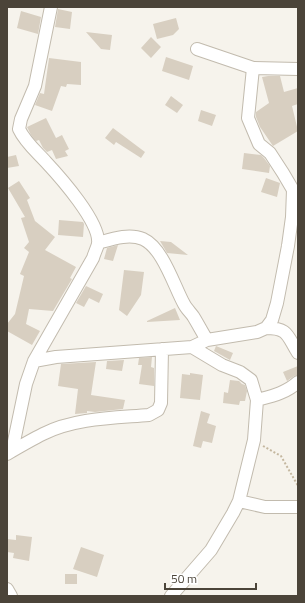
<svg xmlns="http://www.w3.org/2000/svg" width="305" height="603" font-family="'Titillium Web',sans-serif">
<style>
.building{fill:#d8cfc1}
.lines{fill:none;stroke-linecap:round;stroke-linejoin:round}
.minor-casing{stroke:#c2bbae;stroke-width:14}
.path{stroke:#c4b79f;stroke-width:2;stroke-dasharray:2 2;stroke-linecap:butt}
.minor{stroke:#fff;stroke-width:12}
</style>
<rect width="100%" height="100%" fill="#f6f3ec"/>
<path class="building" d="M58,9L72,12L70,29L55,27Z
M21,11L41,17L38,34L17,28Z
M176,18L179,29L173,35L157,39L153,24Z
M86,32L112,35L110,50L101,49Z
M151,37L161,47L151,58L141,48Z
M166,57L193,66L189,80L162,71Z
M49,58L81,62V85L67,84L66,87L61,86L52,111L35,105L40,93L44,94Z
M268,76H280L284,92L298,88V104L292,106L298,131L273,146L260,127L256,117V112L269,103L262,77Z
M171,96L183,105L177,113L165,105Z
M201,110L216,115L212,126L198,121Z
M46,118L56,138L62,135L69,149L65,151L68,156L56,159L52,150L47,152L43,148L39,140L36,141L31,135L27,127Z
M113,128L145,152L141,158L116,142L114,145L105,138Z
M244,153L261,155L264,158L270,166L269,173L242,169Z
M16,155L19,166L7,168V157Z
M266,178L280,183L277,197L261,192Z
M19,181L30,198L27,200L35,221L55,237L45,250L76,267L70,278L72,279L53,311L29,309L26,324L40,331L32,345L7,331V324L15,314L24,276L20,274L29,252L24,248L29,242L21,218L25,217L8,188Z
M59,220L83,222L84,224L83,237L58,235Z
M160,241L171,242L188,255L167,253Z
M118,245L113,261L104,259L107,248Z
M124,270L144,272L141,295L127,316L119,310Z
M86,286L103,294L99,303L89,298L84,307L76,303Z
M175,308L180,320L147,322V321Z
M216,346L233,353L230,360L214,351Z
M152,357L151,367L154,368V386L139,384L142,365H138L139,358Z
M124,360L122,371L106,369L107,361Z
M96,362L91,395L125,400L123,409L95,412L87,411V413L75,414L78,389L58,386L61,364Z
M298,366V375L294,376L287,381L283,372Z
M190,373L203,375L200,400L180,398L182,374L190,375Z
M230,380L239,381L242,384L245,385L247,391L245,401H240L239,405L223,403L224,392L228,393Z
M201,411L210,414L207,423L216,426L212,443L203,441L201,448L193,446Z
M16,535L32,537L29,561L13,558L14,553L7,552V539L16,540Z
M81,547L104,555L97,577L73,569Z
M65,574H77V584H65Z"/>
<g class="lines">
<g class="minor-casing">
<path id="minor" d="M197,49L253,68L298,69
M98,243C112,239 129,233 143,239C163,248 174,286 184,304C186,308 190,312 193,316C198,324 202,332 207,340
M266,328C289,328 287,336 298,353
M192,347L207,340L257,332L266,328L272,320L277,303L288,246L292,217L293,190L283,173L270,153L259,144L248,118L253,68
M34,361L56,357L192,347L222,365L240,372L251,380L257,400L254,440L239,501L233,513L211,550L171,596
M257,400C272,396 286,393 298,382
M12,451L26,384L34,361L93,258C94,254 97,248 98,244C101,223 60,177 46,162C36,151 25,142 19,129L21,119L35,86L51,7
M7,454C19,447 31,440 43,434C75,418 114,418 149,415L158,410L161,403L162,349
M239,501L265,507H298
M7,589L11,596"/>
</g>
<path class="path" d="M263,446L281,456L298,486"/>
<use href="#minor" class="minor"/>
</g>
<rect width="305" height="603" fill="none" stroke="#4b4439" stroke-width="16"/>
<path d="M165 583v6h91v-6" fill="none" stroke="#4b4439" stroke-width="2"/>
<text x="171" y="583" font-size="12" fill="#4b4439" stroke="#ffffff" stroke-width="3" paint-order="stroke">50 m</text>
</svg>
